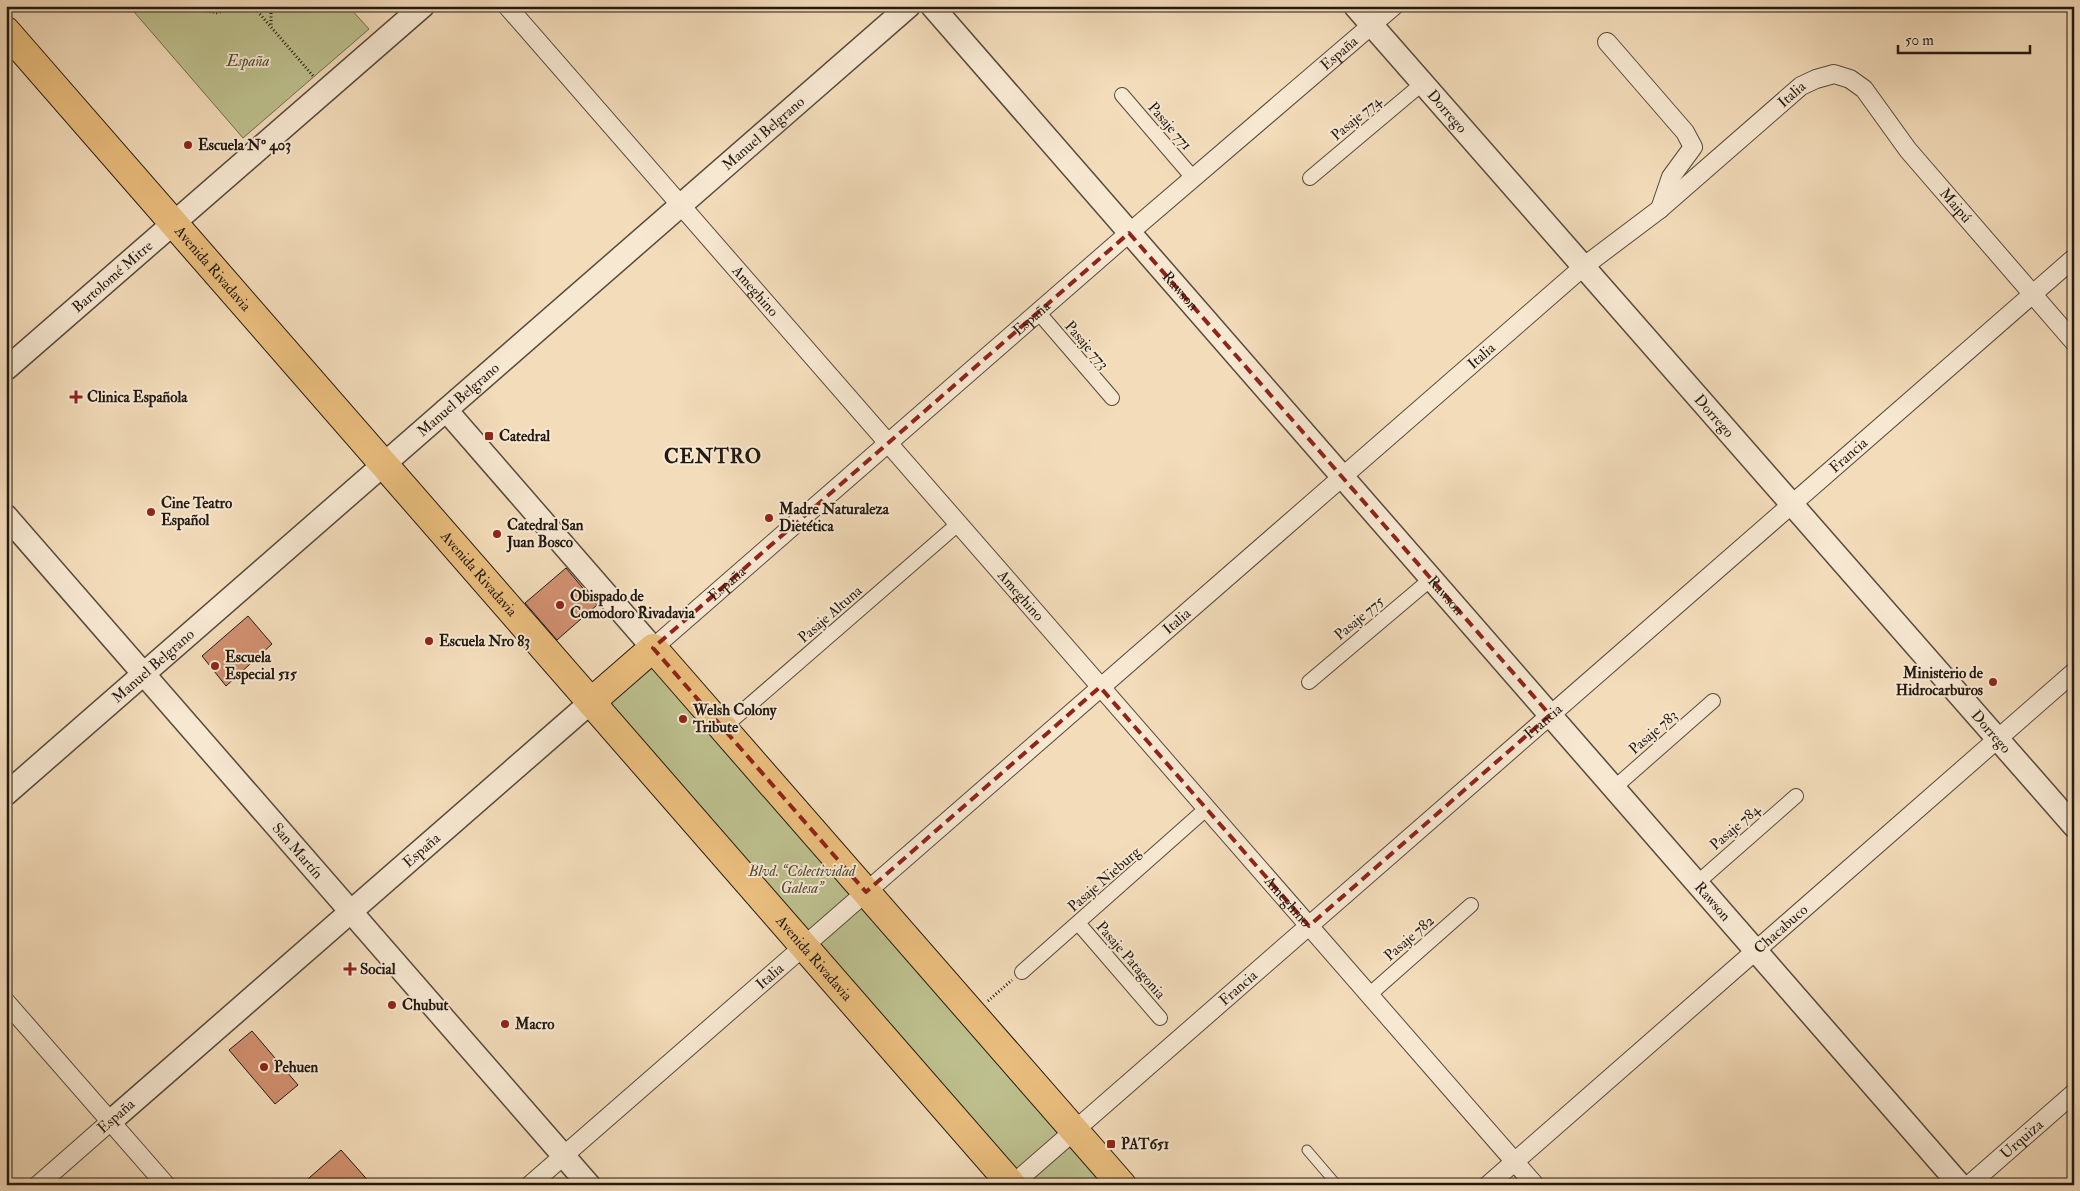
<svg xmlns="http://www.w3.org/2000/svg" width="2080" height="1191" font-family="'IM FELL Double Pica',serif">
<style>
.green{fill:#bdc08e;stroke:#706c50}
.building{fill:#d19070;stroke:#221911}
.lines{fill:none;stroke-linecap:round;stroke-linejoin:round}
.service-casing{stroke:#564a3b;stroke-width:11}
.pedestrian-casing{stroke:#564a3b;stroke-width:16}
.minor-casing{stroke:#564a3b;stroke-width:20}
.tertiary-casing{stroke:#564a3b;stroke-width:25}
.primary-casing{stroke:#221911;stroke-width:30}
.path{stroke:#221911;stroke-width:3;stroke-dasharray:1 2.5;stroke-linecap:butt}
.service{stroke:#f7e8d2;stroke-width:9}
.pedestrian{stroke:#f7e8d2;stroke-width:14}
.minor{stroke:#f7e8d2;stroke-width:18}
.tertiary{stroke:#f7e8d2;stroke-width:22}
.primary{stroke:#eabe7d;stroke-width:28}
.marked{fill:none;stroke:#8f2418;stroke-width:4;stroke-dasharray:10 6;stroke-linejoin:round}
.poi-dot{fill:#8f2418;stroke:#f7e8d2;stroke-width:2}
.labels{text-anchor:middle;stroke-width:4;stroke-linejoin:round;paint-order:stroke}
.street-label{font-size:15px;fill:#221911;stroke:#f7e8d2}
.park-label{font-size:15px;font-style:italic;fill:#504b36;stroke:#f7e8d2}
.poi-label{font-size:15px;font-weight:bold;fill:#221911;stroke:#f7e8d2;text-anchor:start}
.district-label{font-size:20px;font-weight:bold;letter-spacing:1px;fill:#221911;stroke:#f7e8d2}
</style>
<rect width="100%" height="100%" fill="#f3dcba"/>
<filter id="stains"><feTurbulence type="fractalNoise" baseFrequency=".004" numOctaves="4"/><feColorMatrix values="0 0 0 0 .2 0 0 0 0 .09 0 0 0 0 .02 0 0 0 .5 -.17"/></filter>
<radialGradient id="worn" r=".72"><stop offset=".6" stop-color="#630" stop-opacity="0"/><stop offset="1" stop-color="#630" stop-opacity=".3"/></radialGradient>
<path class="green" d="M129,6H348L369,29L243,138Z
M653,648L1122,1185H1012L591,702Z"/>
<path class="building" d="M566,568L597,605L557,640L525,603Z
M248,616L272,644L226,686L202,656Z
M252,1031L298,1085L275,1104L229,1050Z
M341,1150L372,1185H301Z"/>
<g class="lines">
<g class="service-casing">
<path id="service" d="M1307,1150L1337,1185"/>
</g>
<g class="pedestrian-casing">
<path id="pedestrian" d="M1122,95L1194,179
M1310,178L1423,83
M1038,312L1112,398
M1309,682L1431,579
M723,728L958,524
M1614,788L1713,701
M1697,883L1796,796
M1078,923L1160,1018
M1022,972L1206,809
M1369,995L1471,905"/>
</g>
<g class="minor-casing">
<g id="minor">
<path id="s1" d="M507,6L1535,1185"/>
<path d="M1607,42L1685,132L1693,147L1671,177L1660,209"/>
<path id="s2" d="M653,648L1129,233L1394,6"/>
<path d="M6,1002L166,1185"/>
<path d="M38,1185L111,1121"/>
<path id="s3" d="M530,1185L1583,267L1660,209L1801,86L1816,79L1834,74L1850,79L1864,89L1908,150L2074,342"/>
<path id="s4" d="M1012,1185L2074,258"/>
<path id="s5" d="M1488,1185L2074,672"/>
<path id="s6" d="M1969,1185L2074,1093"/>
</g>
</g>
<g class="tertiary-casing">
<g id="tertiary">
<path id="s7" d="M932,6L1960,1185"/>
<path id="s8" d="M1355,6L2074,826"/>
<path id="s9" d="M6,369L423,6"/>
<path d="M446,410L653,648"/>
<path id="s10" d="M6,516L589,1185"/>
<path id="s11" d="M6,794L909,6"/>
<path id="s12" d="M111,1121L591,702"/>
</g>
</g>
<g class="primary-casing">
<g id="primary">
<path id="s13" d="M6,31L1012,1185"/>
<path d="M591,702L653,648L1122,1185"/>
</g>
</g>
<path class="path" d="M201,6L206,11L218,13L231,6
M253,6L314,77
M271,6V27
M988,1001L1012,980"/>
<use href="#service" class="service"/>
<use href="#pedestrian" class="pedestrian"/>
<use href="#minor" class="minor"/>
<use href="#tertiary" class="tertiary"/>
<use href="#primary" class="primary"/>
</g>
<path class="marked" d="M1129,233L1550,715L1309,926L1100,687L866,892L653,648Z"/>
<g class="poi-dot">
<circle cx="188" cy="145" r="5"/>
<path d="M73.5 389.5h5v5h5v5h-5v5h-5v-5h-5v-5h5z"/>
<rect x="484" y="431" width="10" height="10" rx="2.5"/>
<circle cx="151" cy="512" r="5"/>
<circle cx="769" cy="518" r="5"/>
<circle cx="497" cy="534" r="5"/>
<circle cx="560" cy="605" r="5"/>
<circle cx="429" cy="641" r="5"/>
<circle cx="215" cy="666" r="5"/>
<circle cx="1993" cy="682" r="5"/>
<circle cx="683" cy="719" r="5"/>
<path d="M347.5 961.5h5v5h5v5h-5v5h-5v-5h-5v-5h5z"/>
<circle cx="392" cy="1005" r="5"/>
<circle cx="505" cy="1024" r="5"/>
<circle cx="264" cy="1067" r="5"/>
<rect x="1106" y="1139" width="10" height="10" rx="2.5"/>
</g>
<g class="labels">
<g class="street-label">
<text dy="5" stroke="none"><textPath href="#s2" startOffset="908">España</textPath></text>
<text dy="5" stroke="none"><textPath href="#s3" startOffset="1668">Italia</textPath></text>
<text dy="5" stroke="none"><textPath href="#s8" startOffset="140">Dorrego</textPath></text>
<text transform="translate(1356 118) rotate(-40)" y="5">Pasaje 774</text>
<text transform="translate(1170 126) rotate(49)" y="5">Pasaje 771</text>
<text dy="5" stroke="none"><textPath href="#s11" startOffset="1005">Manuel Belgrano</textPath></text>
<text dy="5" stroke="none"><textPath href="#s3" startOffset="1898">Maipú</textPath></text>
<text dy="5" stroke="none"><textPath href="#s13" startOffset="315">Avenida Rivadavia</textPath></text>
<text dy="5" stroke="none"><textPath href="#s9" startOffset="141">Bartolomé Mitre</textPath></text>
<text dy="5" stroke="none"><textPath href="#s7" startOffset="378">Rawson</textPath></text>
<text dy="5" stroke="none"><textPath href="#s1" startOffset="378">Ameghino</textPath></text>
<text dy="5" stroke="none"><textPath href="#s2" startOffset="502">España</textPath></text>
<text transform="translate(1087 345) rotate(49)" y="5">Pasaje 773</text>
<text dy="5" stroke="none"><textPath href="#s3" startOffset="1262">Italia</textPath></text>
<text dy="5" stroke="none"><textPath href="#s11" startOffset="600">Manuel Belgrano</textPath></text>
<text dy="5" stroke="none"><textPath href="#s8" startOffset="545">Dorrego</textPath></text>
<text dy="5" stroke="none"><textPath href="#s4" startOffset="1110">Francia</textPath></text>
<text dy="5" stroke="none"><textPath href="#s13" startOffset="720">Avenida Rivadavia</textPath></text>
<text dy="5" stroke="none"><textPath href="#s2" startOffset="98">España</textPath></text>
<text dy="5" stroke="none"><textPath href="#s1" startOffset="782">Ameghino</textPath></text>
<text dy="5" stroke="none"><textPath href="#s7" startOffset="782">Rawson</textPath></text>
<text transform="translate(830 614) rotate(-41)" y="5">Pasaje Altuna</text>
<text transform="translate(1359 618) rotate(-40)" y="5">Pasaje 775</text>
<text dy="5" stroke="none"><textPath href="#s3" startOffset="858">Italia</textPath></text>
<text dy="5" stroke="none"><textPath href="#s11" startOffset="195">Manuel Belgrano</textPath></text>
<text dy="5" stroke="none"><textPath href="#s4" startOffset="705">Francia</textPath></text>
<text transform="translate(1653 732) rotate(-41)" y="5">Pasaje 783</text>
<text dy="5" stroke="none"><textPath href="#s8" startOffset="965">Dorrego</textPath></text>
<text transform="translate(1735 827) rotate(-41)" y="5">Pasaje 784</text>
<text dy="5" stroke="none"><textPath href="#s12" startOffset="412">España</textPath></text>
<text dy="5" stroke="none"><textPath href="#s10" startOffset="444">San Martín</textPath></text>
<text transform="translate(1104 879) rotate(-41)" y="5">Pasaje Nieburg</text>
<text dy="5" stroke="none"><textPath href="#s1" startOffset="1188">Ameghino</textPath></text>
<text dy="5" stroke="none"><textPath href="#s7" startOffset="1188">Rawson</textPath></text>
<text dy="5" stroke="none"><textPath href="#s5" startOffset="389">Chacabuco</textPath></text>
<text transform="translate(1409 938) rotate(-41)" y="5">Pasaje 782</text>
<text dy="5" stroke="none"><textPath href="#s13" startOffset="1230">Avenida Rivadavia</textPath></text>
<text transform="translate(1131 960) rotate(49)" y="5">Pasaje Patagonia</text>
<text dy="5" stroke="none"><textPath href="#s3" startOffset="318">Italia</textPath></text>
<text dy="5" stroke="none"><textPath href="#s4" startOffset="300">Francia</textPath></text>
<text transform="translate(116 1116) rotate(-41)" y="5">España</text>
<text dy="5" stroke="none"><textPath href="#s6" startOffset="70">Urquiza</textPath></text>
</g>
<g class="park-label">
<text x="248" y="66">España</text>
<text x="802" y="876">Blvd. “Colectividad<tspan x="802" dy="17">Galesa”</tspan></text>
</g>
<g class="poi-label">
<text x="198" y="150">Escuela Nº 403</text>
<text x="87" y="402">Clinica Española</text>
<text x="499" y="441">Catedral</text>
<text x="161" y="508">Cine Teatro<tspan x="161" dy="17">Español</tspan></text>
<text x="779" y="514">Madre Naturaleza<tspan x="779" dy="17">Dietética</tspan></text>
<text x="507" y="530">Catedral San<tspan x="507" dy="17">Juan Bosco</tspan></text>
<text x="570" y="601">Obispado de<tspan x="570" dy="17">Comodoro Rivadavia</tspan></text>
<text x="439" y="646">Escuela Nro 83</text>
<text x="225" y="662">Escuela<tspan x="225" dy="17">Especial 515</tspan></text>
<text x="1983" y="678" text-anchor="end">Ministerio de<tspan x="1983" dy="17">Hidrocarburos</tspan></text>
<text x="693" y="715">Welsh Colony<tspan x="693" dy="17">Tribute</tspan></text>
<text x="360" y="974">Social</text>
<text x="402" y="1010">Chubut</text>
<text x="515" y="1029">Macro</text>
<text x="274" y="1072">Pehuen</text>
<text x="1121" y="1149">PAT651</text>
</g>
<g class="district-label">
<text x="713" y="463">CENTRO</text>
</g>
</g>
<rect width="2080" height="1191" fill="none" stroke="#f3dcba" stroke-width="25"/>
<rect x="8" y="8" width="2065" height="1176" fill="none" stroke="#221911" stroke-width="2.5"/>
<rect x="12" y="12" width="2055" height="1166" fill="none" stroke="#221911"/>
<path d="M1898 45v8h132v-8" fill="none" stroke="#221911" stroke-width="2.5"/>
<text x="1905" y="45" font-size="15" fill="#221911" stroke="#f7e8d2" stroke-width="4" paint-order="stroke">50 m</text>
<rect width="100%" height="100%" filter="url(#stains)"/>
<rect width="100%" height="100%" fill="url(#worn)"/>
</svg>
